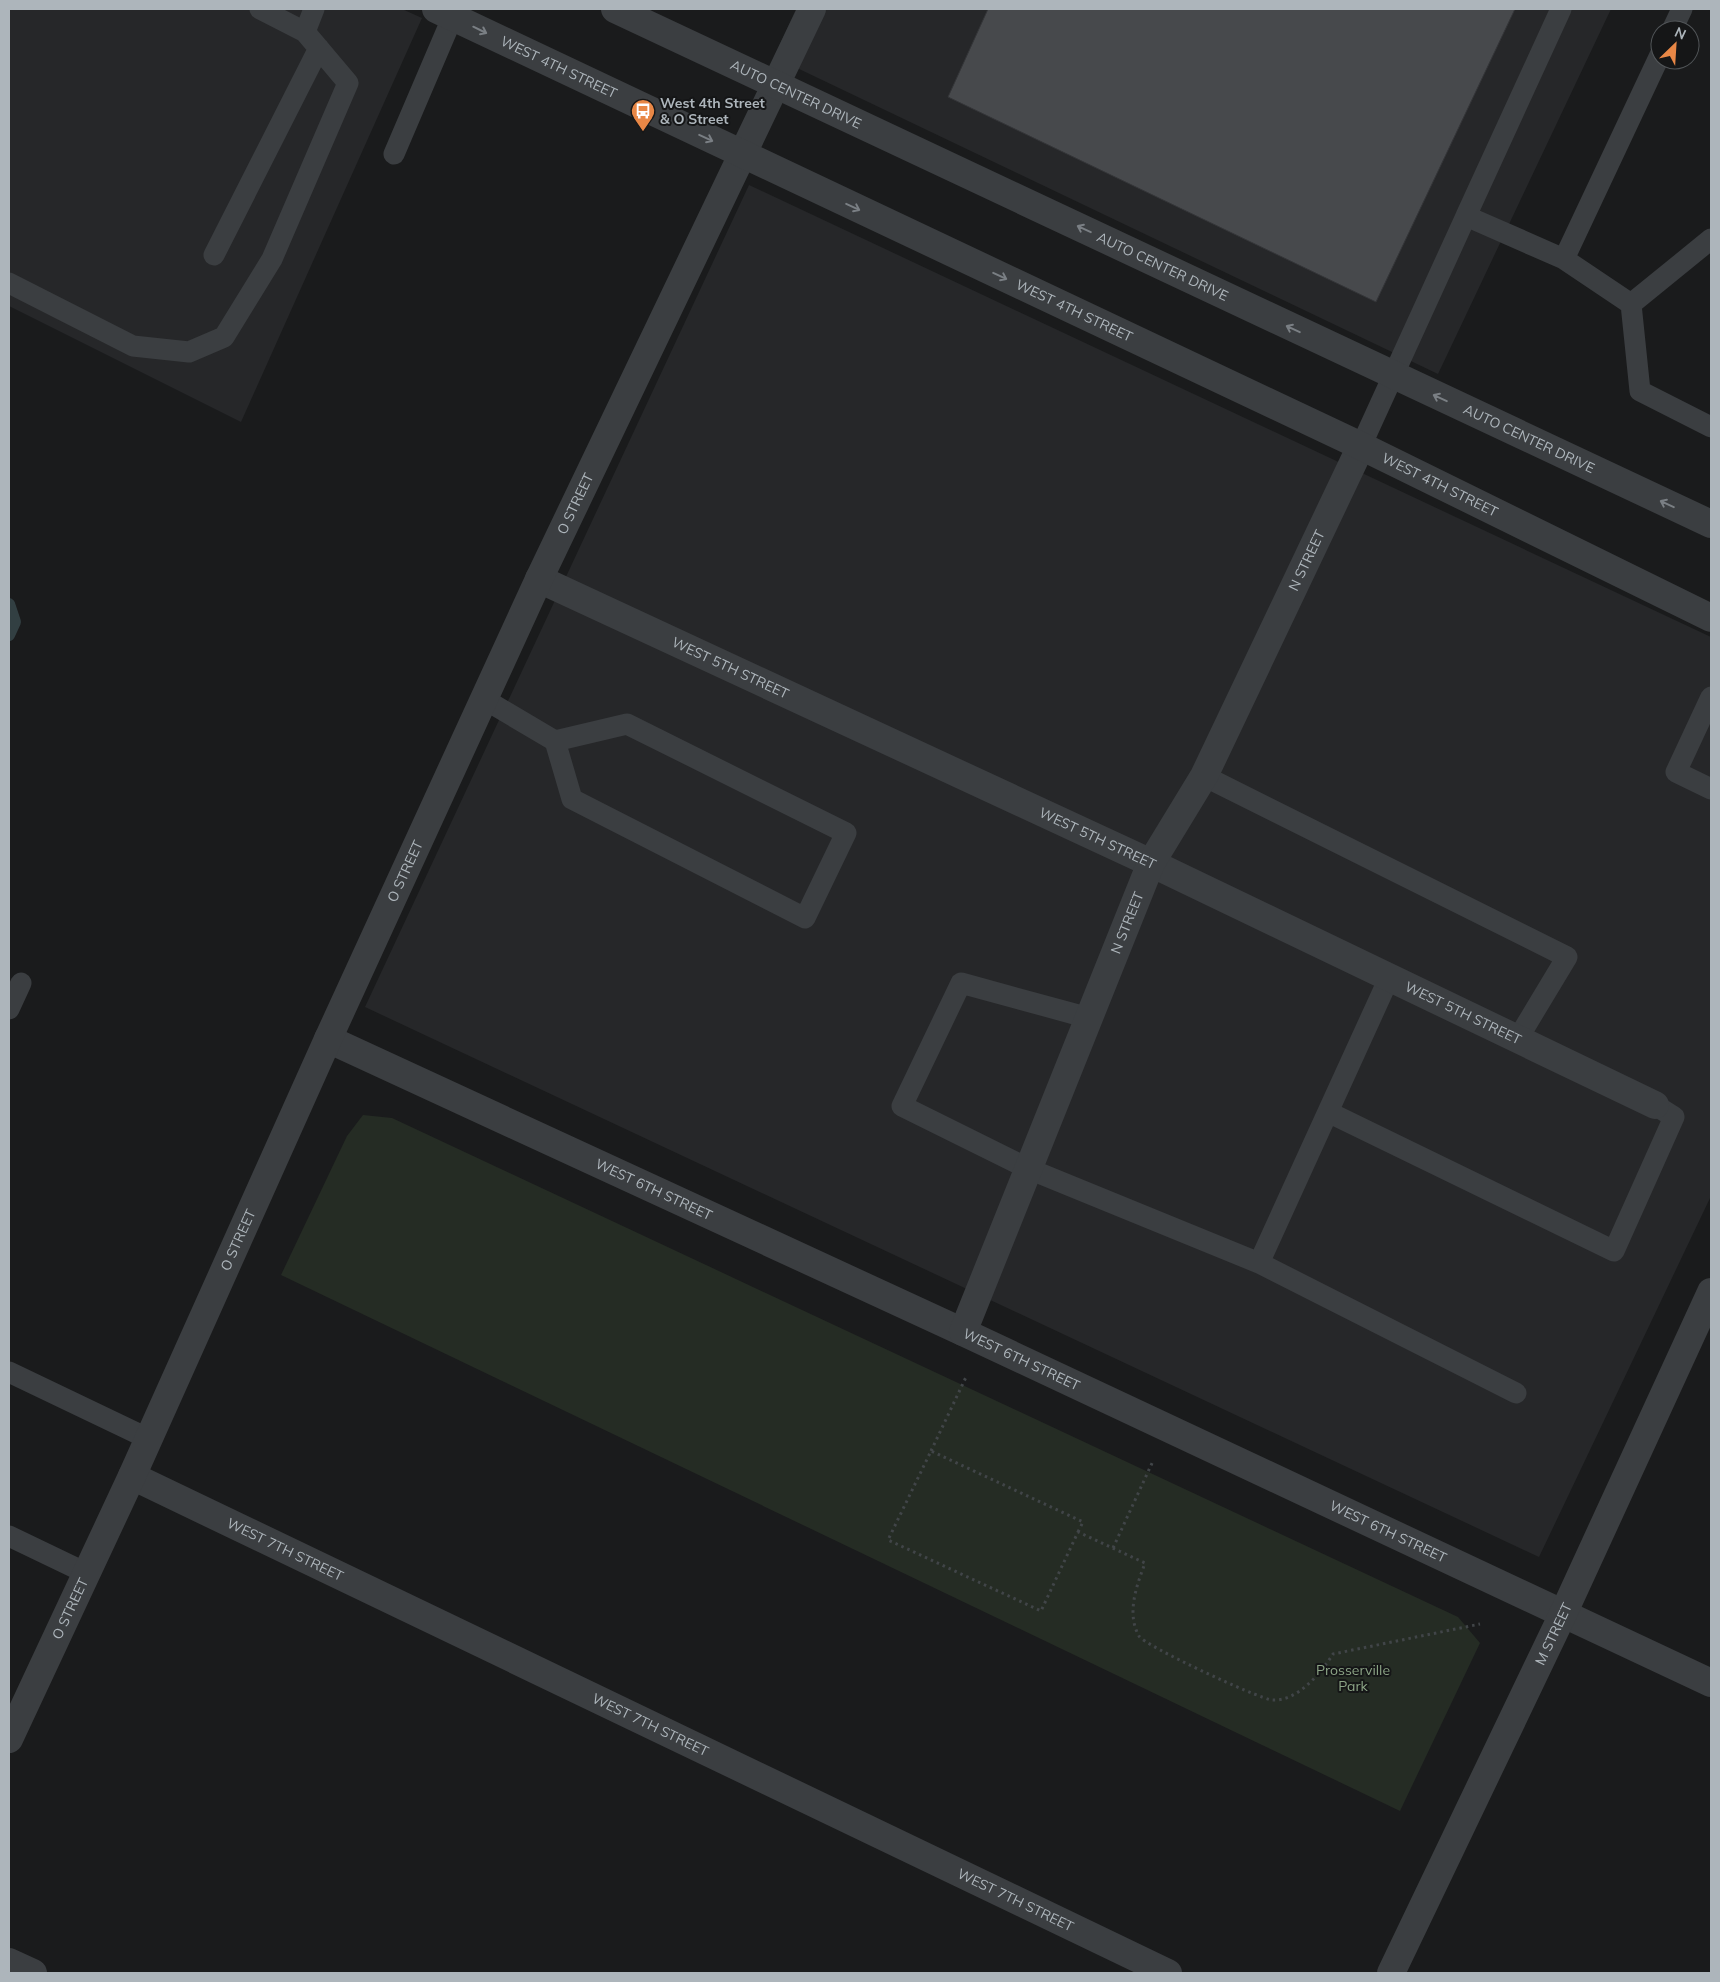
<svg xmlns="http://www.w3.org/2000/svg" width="1720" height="1982" font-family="Mulish,sans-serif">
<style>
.built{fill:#262729}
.green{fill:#252c24}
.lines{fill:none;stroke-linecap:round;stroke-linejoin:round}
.stream{stroke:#323f42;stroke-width:12}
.building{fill:#47494c;stroke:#343538}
.path{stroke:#414548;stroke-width:3;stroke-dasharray:2.5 4;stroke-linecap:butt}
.service{stroke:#3b3e41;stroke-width:21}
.minor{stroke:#3b3e41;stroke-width:28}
.tertiary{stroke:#3b3e41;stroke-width:28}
.oneway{stroke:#7a7f84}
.labels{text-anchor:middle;stroke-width:4;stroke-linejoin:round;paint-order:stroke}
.street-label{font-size:14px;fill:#adb5bb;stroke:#151617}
.poi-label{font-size:14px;font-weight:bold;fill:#adb5bb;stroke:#151617;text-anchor:start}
.park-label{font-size:14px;fill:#8ca486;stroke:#151617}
</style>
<rect width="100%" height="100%" fill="#1a1b1c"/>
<path class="built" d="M9,9H402L422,18L241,422L9,306Z
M796,9H1611L1438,374L774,57Z
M749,185L1711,637V1196L1539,1557L365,1007Z"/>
<path class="green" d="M363,1115L392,1118L1458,1617L1480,1643L1400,1811L281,1275L347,1136Z"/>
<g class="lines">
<path class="stream" d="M9,604L15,622L9,635"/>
</g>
<path class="building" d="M988,9H1515L1376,302L948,97Z"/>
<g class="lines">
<path class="path" d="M931,1451L967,1375
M1078,1532L1083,1522L931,1451L888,1540L1041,1611L1078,1532L1145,1563C1137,1585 1126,1613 1139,1636C1145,1646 1257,1698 1272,1700C1297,1702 1321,1673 1333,1654L1480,1624
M1113,1548L1153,1461"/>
<path class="service" d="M1672,30L1682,9
M305,32L314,9
M394,154L453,16
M1466,216L1561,9
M214,255L319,48
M1564,259L1631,304
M9,283L133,346L189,352L224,337L272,259L348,83L305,32L260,9
M1631,304L1640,391L1711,427
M1631,304L1711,239
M1361,446L1466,216L1564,259L1660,55
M1711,697L1676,772L1711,789
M484,699L555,741L572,799L805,918L846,833L627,724L555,741
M1204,776L1567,957L1517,1040
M9,1009L21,983
M1089,1018L961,983L902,1106L1029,1169L1259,1263L1389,978
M1328,1112L1614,1251L1674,1117L1655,1105
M1259,1263L1516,1393
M9,1372L149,1439
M9,1536L86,1573"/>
<g class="minor">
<path id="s1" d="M539,579L1151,863L1655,1105"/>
<path id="s2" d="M328,1039L963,1332L1711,1683"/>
<path id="s3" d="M963,1332L1151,863L1204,776L1361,446"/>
<path id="s4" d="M132,1476L1168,1973"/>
<path id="s5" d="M9,1739L132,1476L328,1039L539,579L812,9"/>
<path d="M9,1962L33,1973"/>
<path id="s6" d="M1391,1973L1563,1614L1711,1292"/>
</g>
<g class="tertiary">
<path id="s7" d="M436,9L1361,446L1711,618"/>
<path id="s8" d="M615,9L1711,524"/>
</g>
</g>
<defs><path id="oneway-shaft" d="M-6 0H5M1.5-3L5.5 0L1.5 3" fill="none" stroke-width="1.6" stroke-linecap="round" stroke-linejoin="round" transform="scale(1.25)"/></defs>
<g class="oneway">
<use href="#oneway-shaft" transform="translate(480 30) rotate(26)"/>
<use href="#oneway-shaft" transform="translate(706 138) rotate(25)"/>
<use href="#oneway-shaft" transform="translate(853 207) rotate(25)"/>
<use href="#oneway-shaft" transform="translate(1084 229) rotate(-155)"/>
<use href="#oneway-shaft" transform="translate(1000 276) rotate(25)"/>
<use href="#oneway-shaft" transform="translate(1293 329) rotate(-155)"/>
<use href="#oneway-shaft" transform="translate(1440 398) rotate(-155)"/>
<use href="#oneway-shaft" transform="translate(1667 504) rotate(-155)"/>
</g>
<defs>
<g id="bus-pin" transform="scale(1.25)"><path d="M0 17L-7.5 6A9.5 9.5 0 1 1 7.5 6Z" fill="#e88746" stroke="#151617"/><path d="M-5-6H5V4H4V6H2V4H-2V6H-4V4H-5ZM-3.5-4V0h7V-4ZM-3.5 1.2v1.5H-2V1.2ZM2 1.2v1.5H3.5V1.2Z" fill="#fff"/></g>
</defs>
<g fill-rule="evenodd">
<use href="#bus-pin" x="643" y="111"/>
</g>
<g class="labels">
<g class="street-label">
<text dy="5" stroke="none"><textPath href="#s7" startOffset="136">WEST 4TH STREET</textPath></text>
<text dy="5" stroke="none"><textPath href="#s8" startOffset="200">AUTO CENTER DRIVE</textPath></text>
<text dy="5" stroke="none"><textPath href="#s8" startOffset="605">AUTO CENTER DRIVE</textPath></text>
<text dy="5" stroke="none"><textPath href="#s7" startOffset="706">WEST 4TH STREET</textPath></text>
<text dy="5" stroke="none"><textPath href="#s8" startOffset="1010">AUTO CENTER DRIVE</textPath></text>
<text dy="5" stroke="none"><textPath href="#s7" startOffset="1111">WEST 4TH STREET</textPath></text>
<text dy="5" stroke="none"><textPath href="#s5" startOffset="1359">O STREET</textPath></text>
<text dy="5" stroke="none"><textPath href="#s3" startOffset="846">N STREET</textPath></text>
<text dy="5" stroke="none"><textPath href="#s1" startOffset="211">WEST 5TH STREET</textPath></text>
<text dy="5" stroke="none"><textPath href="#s1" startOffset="616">WEST 5TH STREET</textPath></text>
<text dy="5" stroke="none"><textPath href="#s5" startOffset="954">O STREET</textPath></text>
<text dy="5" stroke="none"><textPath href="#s3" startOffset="441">N STREET</textPath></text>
<text dy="5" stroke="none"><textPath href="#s1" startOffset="1021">WEST 5TH STREET</textPath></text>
<text dy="5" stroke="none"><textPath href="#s2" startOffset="359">WEST 6TH STREET</textPath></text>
<text dy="5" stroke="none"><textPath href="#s5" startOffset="549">O STREET</textPath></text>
<text dy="5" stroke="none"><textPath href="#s2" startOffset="764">WEST 6TH STREET</textPath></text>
<text dy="5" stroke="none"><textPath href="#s2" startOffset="1169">WEST 6TH STREET</textPath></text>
<text dy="5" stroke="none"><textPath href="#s4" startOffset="170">WEST 7TH STREET</textPath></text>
<text dy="5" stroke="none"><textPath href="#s5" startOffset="144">O STREET</textPath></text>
<text dy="5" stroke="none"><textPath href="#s6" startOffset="376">M STREET</textPath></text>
<text dy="5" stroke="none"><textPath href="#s4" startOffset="575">WEST 7TH STREET</textPath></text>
<text dy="5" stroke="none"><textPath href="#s4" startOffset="980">WEST 7TH STREET</textPath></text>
</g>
<g class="poi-label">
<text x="660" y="108">West 4th Street<tspan x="660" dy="16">&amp; O Street</tspan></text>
</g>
<g class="park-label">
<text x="1353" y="1675">Prosserville<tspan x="1353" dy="16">Park</tspan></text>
</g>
</g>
<rect width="1720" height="1982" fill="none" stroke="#adb5bb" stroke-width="20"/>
<g transform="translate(1675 45) rotate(25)"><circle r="24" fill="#151617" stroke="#525659"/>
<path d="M0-4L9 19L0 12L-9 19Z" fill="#e88746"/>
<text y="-8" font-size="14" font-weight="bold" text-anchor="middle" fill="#adb5bb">N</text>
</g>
</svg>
